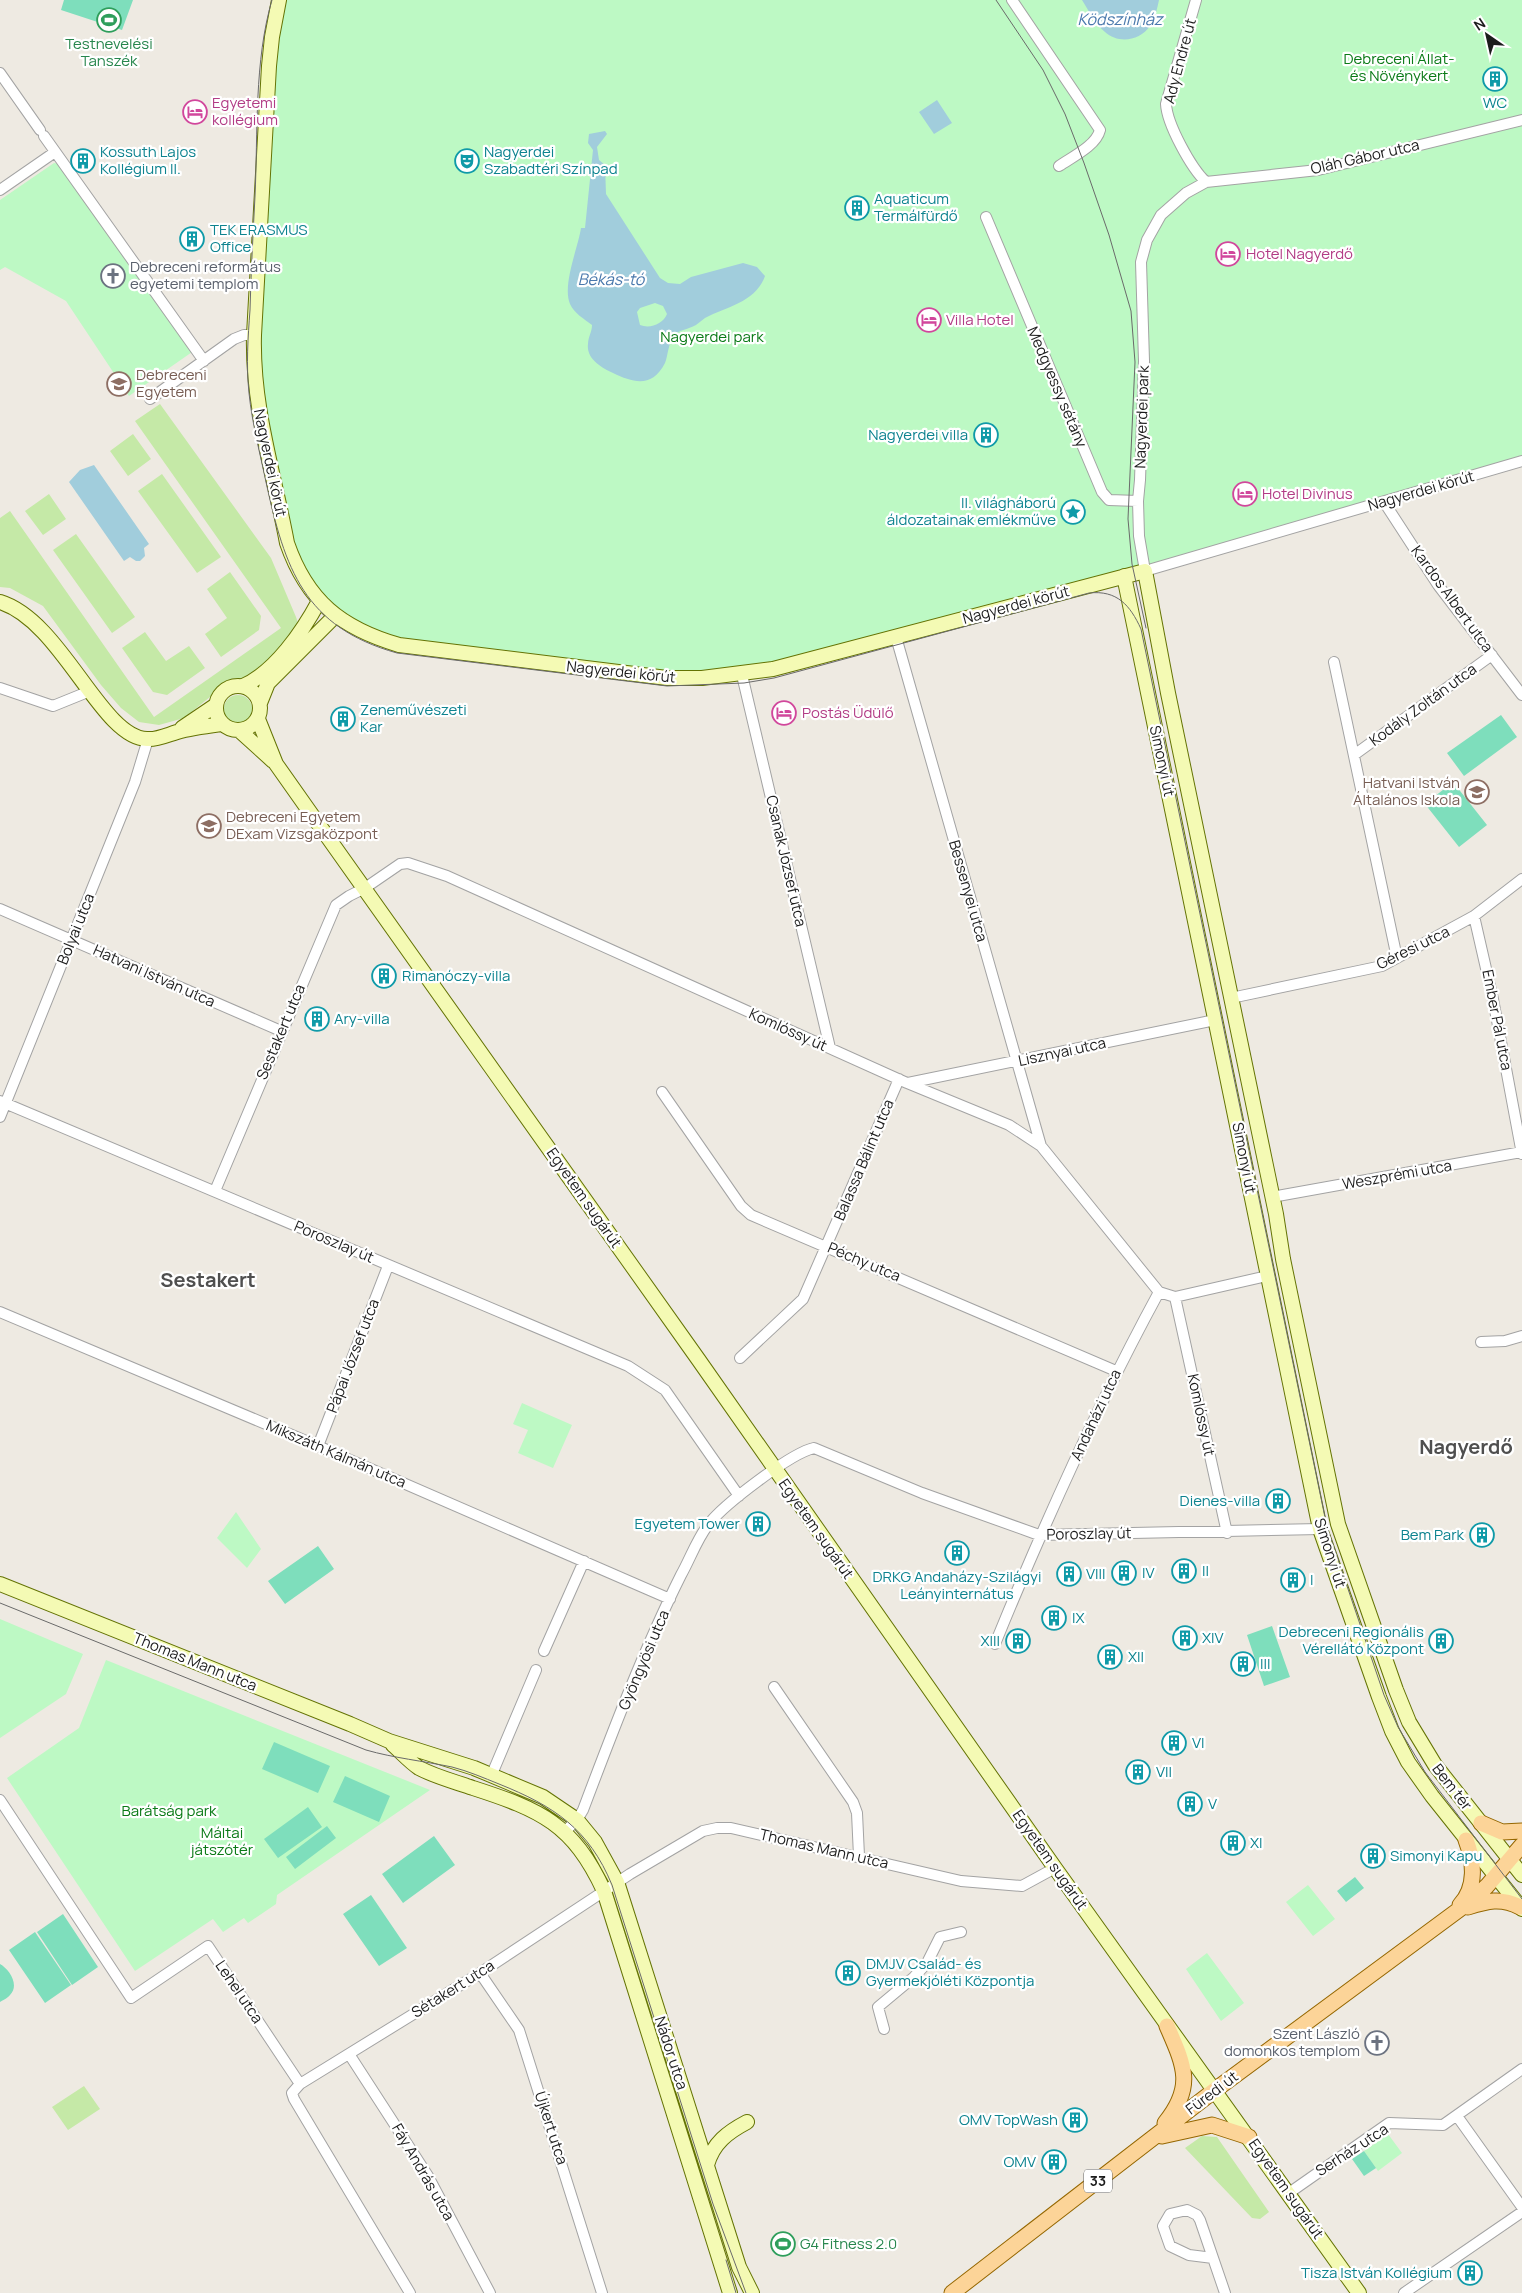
<svg xmlns="http://www.w3.org/2000/svg" width="1522" height="2293" font-family="Manrope,sans-serif">
<style>
.grass{fill:#c5e9a7}
.park{fill:#bdf9c4}
.pitch{fill:#7edebc}
.water{fill:#a1cddc;fill-rule:evenodd}
.lines{fill:none;stroke-linecap:round;stroke-linejoin:round}
.street-casing{stroke:#a3a3a3;stroke-width:12}
.secondary-casing{stroke:#647304;stroke-width:16}
.primary-casing{stroke:#956700;stroke-width:17}
.street{stroke:#fff;stroke-width:10}
.secondary{stroke:#f4fab4;stroke-width:14}
.primary{stroke:#fcd498;stroke-width:15}
.tram{stroke:#6a6a6a;stroke-width:1}
.labels{text-anchor:middle;stroke-width:4.5;stroke-linejoin:round;paint-order:stroke}
.shield{fill:#fff;stroke:#606060;stroke-width:1}
.shield-label{font-size:14px;font-weight:bold;fill:#1c1c1c}
.leisure-label{font-size:15px;fill:#27864d;stroke:#fff}
.park-label{font-size:15px;fill:#0a7a17;stroke:#fff}
.street-label{font-size:15px;fill:#1c1c1c;stroke:#fff}
.hotel-label{font-size:15px;fill:#b23c85;stroke:#fff;text-anchor:start}
.culture-label{font-size:15px;fill:#0d838f;stroke:#fff;text-anchor:start}
.worship-label{font-size:15px;fill:#5b616d;stroke:#fff;text-anchor:start}
.education-label{font-size:15px;fill:#785e54;stroke:#fff;text-anchor:start}
.water-label{font-size:16px;font-style:italic;fill:#4978ac;stroke:#fff}
.district-label{font-size:20px;font-weight:bold;fill:#4f4f4f;stroke:#fff}
</style>
<rect width="100%" height="100%" fill="#eeeae2"/>
<path class="grass" d="M160,404L271,558L296,617L300,629L250,679L226,684L184,718L159,725L139,722L121,708L101,685L43,606L10,588L0,587V518L10,511L154,717L281,628L135,421Z
M133,434L151,459L128,476L110,451Z
M162,474L221,557L197,573L138,491Z
M49,494L66,519L43,535L25,511Z
M76,534L135,617L112,633L53,550Z
M230,572L261,616L259,630L221,657L205,634L227,618L207,589Z
M145,632L166,661L189,646L205,668L167,695L153,692L122,648Z
M224 709a14 14 0 1 1 28 0a14 14 0 1 1-28 0Z
M84,2086L100,2109L68,2130L52,2107Z
M1202,2136L1217,2137L1269,2212L1260,2219L1252,2218L1185,2148Z"/>
<path class="park" d="M279,0H1522V461L773,669L672,673L404,641L335,616L301,577L253,358Z
M54,163L60,164L195,350L129,396L66,301L5,267L0,270V200Z
M522,1403L572,1425L553,1468L518,1453L528,1430L513,1424Z
M236,1512L261,1549L247,1568L217,1538Z
M0,1619L83,1654L66,1694L0,1738Z
M106,1660L430,1790L277,1895L276,1904L248,1923L244,1918L223,1932L213,1919L135,1971L7,1778L79,1728Z
M1308,1885L1335,1919L1313,1936L1286,1902Z
M1207,1953L1244,2003L1221,2021L1186,1969Z
M1388,2134L1402,2153L1378,2171L1364,2151Z"/>
<path class="pitch" d="M64,0H133L122,30L61,10Z
M1501,715L1517,737L1464,776L1447,753Z
M1453,782L1487,825L1459,847L1425,804Z
M318,1546L334,1569L285,1604L268,1581Z
M1272,1626L1290,1677L1264,1686L1247,1635Z
M274,1742L330,1766L318,1793L262,1769Z
M345,1776L390,1796L379,1822L333,1802Z
M308,1807L322,1827L278,1858L264,1839Z
M327,1826L336,1838L295,1869L286,1857Z
M434,1836L455,1865L403,1903L382,1874Z
M1355,1877L1364,1888L1346,1902L1337,1891Z
M371,1895L407,1948L379,1966L343,1914Z
M63,1914L98,1967L72,1985L37,1932Z
M35,1932L71,1985L45,2003L9,1950Z
M0,1964C9,1969 20,1985 10,1995C8,1998 3,2000 0,2002Z
M1364,2151L1376,2168L1364,2176L1352,2159Z"/>
<path class="water" d="M1082,0H1159C1157,9 1155,19 1150,26C1140,41 1118,44 1105,32C1095,24 1089,11 1082,0Z
M937,100L952,123L934,134L919,112Z
M605,131L607,134L597,147L599,160L605,165L606,194L660,278L668,283L680,284L691,277L743,263L757,267L765,276C756,302 727,307 705,318C702,320 699,323 696,325C688,330 678,329 673,337C668,345 668,355 665,363C652,388 634,383 613,373C602,368 586,359 588,344C588,337 592,332 592,325C584,319 574,313 570,304C562,285 578,248 581,228H585L593,150L588,143L589,134ZM655,303L663,306L667,314C663,324 650,329 640,325L637,312L640,308Z
M94,465L149,544L144,548L145,556L140,561H136L130,557L124,561L69,482L80,470Z"/>
<g class="lines">
<g class="street-casing">
<path id="street" d="M1012,0L1100,130C1096,146 1072,157 1059,166
M1196,0L1166,104C1167,124 1191,168 1206,182
M0,73L40,130
M1522,120L1318,170L1206,182L1186,193L1161,215L1147,240L1141,262L1144,361L1140,480L1138,501L1139,536L1145,571L1522,461
M44,136L204,361
M0,190L55,152
M986,217L1102,492L1109,500L1138,501
M150,399L234,339L244,335H254
M1384,502L1438,585L1522,695
M896,637L1041,1146
M1334,662L1397,958
M742,675L830,1048
M0,688L53,706L90,691
M1354,755L1492,655
M0,909L281,1031
M1474,916L1493,999L1522,1154
M1231,998L1382,966L1474,916L1522,879
M908,1083L1215,1020
M662,1092L741,1206L751,1215L1116,1371
M0,1101L628,1366L665,1390L739,1496
M0,1117L135,782L148,739
M215,1191L336,905L349,896L365,888L400,864L408,863L447,876L907,1083L1009,1125L1041,1146L1159,1292
M1272,1197L1522,1152
M1159,1292L1175,1297L1267,1276
M1175,1297L1227,1533
M0,1312L318,1446L670,1599
M1481,1342L1505,1341L1522,1336
M740,1358L803,1299L899,1079
M318,1446L388,1266
M995,1644C1044,1524 1097,1406 1159,1292
M544,1651L584,1561
M774,1687L853,1802L857,1813L859,1856
M492,1774L536,1670
M0,1800L131,1998L208,1946L300,2084L292,2093L294,2099L410,2293
M564,1832L577,1820L583,1810C612,1733 644,1649 681,1575C690,1559 697,1539 708,1525C723,1505 791,1453 814,1448L922,1493L1039,1535L1320,1529
M480,1973L519,2030L602,2293
M884,2029L878,2007L914,1977L927,1963L940,1937L961,1932
M349,2054L428,2176L490,2293
M300,2084L480,1973L630,1874L703,1831L717,1828H731L961,1881L1022,1886L1055,1868
M1457,2116L1522,2207
M1289,2193L1389,2123L1443,2125L1522,2069
M1213,2258L1189,2255L1170,2246L1163,2226L1170,2214L1187,2210L1197,2215L1200,2220L1225,2293
M1404,2293L1522,2212"/>
</g>
<g class="secondary-casing">
<path id="secondary" d="M279,0L272,37L269,66L254,335C252,407 274,473 287,543C307,601 341,628 399,645L667,678H702L773,669L1145,571L1168,693L1276,1214L1283,1259L1338,1524L1396,1690L1409,1722L1435,1765L1522,1875
M1124,576L1320,1529L1379,1697L1392,1731L1408,1762L1432,1796L1522,1909
M0,602C62,621 101,738 147,739C157,740 167,735 177,732C191,728 207,726 222,724
M216 708a22 22 0 1 1 44 0a22 22 0 1 1-44 0Z
M243,686C275,672 303,631 319,601
M260,703L268,683L335,616
M258,719L276,764L312,815L698,1359L1055,1868L1359,2293
M182,728L216,705
M240,731L273,761
M0,1584L350,1724L389,1741L474,1768L543,1797L577,1820L595,1842L617,1882L739,2267L752,2293
M393,1745C401,1752 410,1762 419,1768C436,1777 456,1782 473,1788C541,1810 573,1824 604,1891L730,2293
M707,2165C713,2143 728,2132 747,2122"/>
</g>
<g class="primary-casing">
<path id="primary" d="M1481,1823L1502,1832L1522,1831
M1460,1905C1477,1887 1474,1861 1466,1840
M1468,1907C1487,1901 1501,1897 1520,1907
M1165,2123C1195,2086 1184,2065 1167,2026
M1162,2136L1212,2125L1249,2137
M952,2293L1215,2090L1472,1900L1487,1886L1522,1845"/>
</g>
<use href="#street" class="street"/>
<use href="#secondary" class="secondary"/>
<use href="#primary" class="primary"/>
<path class="tram" d="M272,0C254,61 258,133 255,196C253,234 251,272 250,310C248,337 246,365 249,393C252,423 260,453 266,482C285,569 304,627 397,653L667,686L744,683L774,678L1089,593C1117,590 1130,605 1141,629L1327,1527L1384,1695L1398,1727L1425,1772L1522,1899
M996,0L1043,70L1065,114L1084,163L1109,235L1131,311L1135,362L1128,519L1132,564L1146,628
M0,1603L366,1750C394,1758 423,1761 452,1767C468,1771 484,1778 499,1784C554,1806 589,1829 612,1885L713,2204L746,2293
M726,2260L736,2293"/>
</g>
<defs>
<g id="stadium-ring" transform="scale(1.25)"><circle r="9.5" fill="#fff" stroke="#2e9e5b" stroke-width="1.5"/><path d="M0-5a6.5 5 0 1 0 0 10a6.5 5 0 1 0 0-10ZM-3.5-1.8h7v3.6h-7Z" fill="#2e9e5b"/></g>
<g id="building-ring" transform="scale(1.25)"><circle r="9.5" fill="#fff" stroke="#0f9aa8" stroke-width="1.5"/><path d="M-4-6H4V6H1V3H-1V6H-4ZM-2.5-4.3h1.7v1.8h-1.7ZM.8-4.3h1.7v1.8H.8ZM-2.5-1h1.7V.8h-1.7ZM.8-1h1.7V.8H.8Z" fill="#0f9aa8"/></g>
<g id="hotel-ring" transform="scale(1.25)"><circle r="9.5" fill="#fff" stroke="#d1479c" stroke-width="1.5"/><path d="M-6-4.5h1.5V1H6V5H4.5V3h-9V5H-6ZM-4 0a1.8 1.8 0 1 1 3.6 0ZM.5 0V-2.5h3Q6-2.5 6 0Z" fill="#d1479c"/></g>
<g id="theatre-ring" transform="scale(1.25)"><circle r="9.5" fill="#fff" stroke="#0f9aa8" stroke-width="1.5"/><path d="M-5-5.5Q0-4 5-5.5V0Q5 5 0 6Q-5 5-5 0ZM-3.3-2.5H-1v1.5H-3.3ZM1-2.5H3.3v1.5H1ZM-2.8 1Q0 5.5 2.8 1Z" fill="#0f9aa8"/></g>
<g id="church-ring" transform="scale(1.25)"><circle r="9.5" fill="#fff" stroke="#6b7280" stroke-width="1.5"/><path d="M-1.2-6h2.4v3.5h3.3v2.4h-3.3V6h-2.4V-.1h-3.3v-2.4h3.3Z" fill="#6b7280"/></g>
<g id="university-ring" transform="scale(1.25)"><circle r="9.5" fill="#fff" stroke="#8d6e63" stroke-width="1.5"/><path d="M0-5L7-2L0 1L-7-2ZM-4 1L0 2.5L4 1V4Q0 6-4 4Z" fill="#8d6e63"/></g>
<g id="sight-ring" transform="scale(1.25)"><circle r="9.5" fill="#fff" stroke="#0f9aa8" stroke-width="1.5"/><path d="M0-6L1.8-2.2L6-1.7L2.9 1.2L3.7 5.4L0 3.3L-3.7 5.4L-2.9 1.2L-6-1.7L-1.8-2.2Z" fill="#0f9aa8"/></g>
<g id="school-ring" transform="scale(1.25)"><circle r="9.5" fill="#fff" stroke="#8d6e63" stroke-width="1.5"/><path d="M0-5L7-2L0 1L-7-2ZM-4 1L0 2.5L4 1V4Q0 6-4 4Z" fill="#8d6e63"/></g>
</defs>
<g fill-rule="evenodd">
<use href="#stadium-ring" x="109" y="20"/>
<use href="#building-ring" x="1495" y="79"/>
<use href="#hotel-ring" x="195" y="112"/>
<use href="#building-ring" x="83" y="161"/>
<use href="#theatre-ring" x="467" y="161"/>
<use href="#building-ring" x="857" y="208"/>
<use href="#building-ring" x="192" y="239"/>
<use href="#hotel-ring" x="1228" y="254"/>
<use href="#church-ring" x="113" y="276"/>
<use href="#hotel-ring" x="929" y="320"/>
<use href="#university-ring" x="119" y="384"/>
<use href="#building-ring" x="986" y="435"/>
<use href="#hotel-ring" x="1245" y="494"/>
<use href="#sight-ring" x="1073" y="512"/>
<use href="#hotel-ring" x="784" y="713"/>
<use href="#building-ring" x="343" y="719"/>
<use href="#school-ring" x="1477" y="792"/>
<use href="#university-ring" x="209" y="826"/>
<use href="#building-ring" x="384" y="976"/>
<use href="#building-ring" x="317" y="1019"/>
<use href="#building-ring" x="1278" y="1501"/>
<use href="#building-ring" x="758" y="1524"/>
<use href="#building-ring" x="1482" y="1535"/>
<use href="#building-ring" x="957" y="1553"/>
<use href="#building-ring" x="1184" y="1571"/>
<use href="#building-ring" x="1124" y="1573"/>
<use href="#building-ring" x="1069" y="1574"/>
<use href="#building-ring" x="1293" y="1580"/>
<use href="#building-ring" x="1054" y="1618"/>
<use href="#building-ring" x="1185" y="1638"/>
<use href="#building-ring" x="1018" y="1641"/>
<use href="#building-ring" x="1441" y="1641"/>
<use href="#building-ring" x="1110" y="1657"/>
<use href="#building-ring" x="1243" y="1664"/>
<use href="#building-ring" x="1174" y="1743"/>
<use href="#building-ring" x="1138" y="1772"/>
<use href="#building-ring" x="1190" y="1804"/>
<use href="#building-ring" x="1233" y="1843"/>
<use href="#building-ring" x="1373" y="1856"/>
<use href="#building-ring" x="848" y="1973"/>
<use href="#church-ring" x="1377" y="2043"/>
<use href="#building-ring" x="1075" y="2120"/>
<use href="#building-ring" x="1054" y="2162"/>
<use href="#stadium-ring" x="783" y="2244"/>
<use href="#building-ring" x="1470" y="2273"/>
</g>
<g class="labels">
<rect class="shield" x="1084" y="2169.5" width="28" height="23" rx="4"/>
<g class="shield-label">
<text x="1098" y="2186">33</text>
</g>
<g class="leisure-label">
<text x="109" y="49">Testnevelési<tspan x="109" dy="17">Tanszék</tspan></text>
<text x="800" y="2249" text-anchor="start">G4 Fitness 2.0</text>
</g>
<g class="park-label">
<text x="1399" y="64">Debreceni Állat-<tspan x="1399" dy="17">és Növénykert</tspan></text>
<text x="712" y="342">Nagyerdei park</text>
<text x="169" y="1816">Barátság park</text>
<text x="222" y="1838">Máltai<tspan x="222" dy="17">játszótér</tspan></text>
</g>
<g class="street-label">
<text transform="translate(1180 61) rotate(-75)" y="5">Ady Endre út</text>
<text transform="translate(1365 157) rotate(-13)" y="5">Oláh Gábor utca</text>
<text transform="translate(1057 387) rotate(67)" y="5">Medgyessy sétány</text>
<text transform="translate(1142 417) rotate(-88)" y="5">Nagyerdei park</text>
<text transform="translate(270 463) rotate(78)" y="5">Nagyerdei körút</text>
<text transform="translate(1421 491) rotate(-16)" y="5">Nagyerdei körút</text>
<text transform="translate(1452 599) rotate(54)" y="5">Kardos Albert utca</text>
<text transform="translate(1016 605) rotate(-15)" y="5">Nagyerdei körút</text>
<text transform="translate(621 672) rotate(6)" y="5">Nagyerdei körút</text>
<text transform="translate(1423 705) rotate(-36)" y="5">Kodály Zoltán utca</text>
<text transform="translate(1162 761) rotate(78)" y="5">Simonyi út</text>
<text transform="translate(786 861) rotate(77)" y="5">Csanak József utca</text>
<text transform="translate(968 891) rotate(74)" y="5">Bessenyei utca</text>
<text transform="translate(76 929) rotate(-68)" y="5">Bolyai utca</text>
<text transform="translate(1413 948) rotate(-26)" y="5">Géresi utca</text>
<text transform="translate(154 976) rotate(24)" y="5">Hatvani István utca</text>
<text transform="translate(1497 1020) rotate(79)" y="5">Ember Pál utca</text>
<text transform="translate(788 1030) rotate(24)" y="5">Komlóssy út</text>
<text transform="translate(281 1032) rotate(-67)" y="5">Sestakert utca</text>
<text transform="translate(1062 1052) rotate(-12)" y="5">Lisznyai utca</text>
<text transform="translate(1244 1158) rotate(79)" y="5">Simonyi út</text>
<text transform="translate(864 1160) rotate(-67)" y="5">Balassa Bálint utca</text>
<text transform="translate(1397 1175) rotate(-10)" y="5">Weszprémi utca</text>
<text transform="translate(584 1198) rotate(55)" y="5">Egyetem sugárút</text>
<text transform="translate(334 1242) rotate(23)" y="5">Poroszlay út</text>
<text transform="translate(864 1262) rotate(23)" y="5">Péchy utca</text>
<text transform="translate(353 1356) rotate(-69)" y="5">Pápai József utca</text>
<text transform="translate(1096 1415) rotate(-65)" y="5">Andaházi utca</text>
<text transform="translate(1201 1415) rotate(78)" y="5">Komlóssy út</text>
<text transform="translate(336 1454) rotate(23)" y="5">Mikszáth Kálmán utca</text>
<text transform="translate(816 1529) rotate(55)" y="5">Egyetem sugárút</text>
<text transform="translate(1089 1534) rotate(-1)" y="5">Poroszlay út</text>
<text transform="translate(1330 1553) rotate(72)" y="5">Simonyi út</text>
<text transform="translate(644 1660) rotate(-67)" y="5">Gyöngyösi utca</text>
<text transform="translate(195 1662) rotate(22)" y="5">Thomas Mann utca</text>
<text transform="translate(1452 1787) rotate(52)" y="5">Bem tér</text>
<text transform="translate(824 1849) rotate(13)" y="5">Thomas Mann utca</text>
<text transform="translate(1050 1860) rotate(55)" y="5">Egyetem sugárút</text>
<text transform="translate(453 1989) rotate(-32)" y="5">Sétakert utca</text>
<text transform="translate(239 1992) rotate(56)" y="5">Lehel utca</text>
<text transform="translate(671 2053) rotate(72)" y="5">Nádor utca</text>
<text transform="translate(1212 2093) rotate(-37)" y="5">Füredi út</text>
<text transform="translate(551 2128) rotate(72)" y="5">Újkert utca</text>
<text transform="translate(1352 2150) rotate(-33)" y="5">Serház utca</text>
<text transform="translate(423 2172) rotate(60)" y="5">Fáy András utca</text>
<text transform="translate(1286 2189) rotate(55)" y="5">Egyetem sugárút</text>
</g>
<g class="hotel-label">
<text x="212" y="108">Egyetemi<tspan x="212" dy="17">kollégium</tspan></text>
<text x="1246" y="259">Hotel Nagyerdő</text>
<text x="946" y="325">Villa Hotel</text>
<text x="1262" y="499">Hotel Divinus</text>
<text x="802" y="718">Postás Üdülő</text>
</g>
<g class="culture-label">
<text x="1495" y="108" text-anchor="middle">WC</text>
<text x="100" y="157">Kossuth Lajos<tspan x="100" dy="17">Kollégium II.</tspan></text>
<text x="484" y="157">Nagyerdei<tspan x="484" dy="17">Szabadtéri Színpad</tspan></text>
<text x="874" y="204">Aquaticum<tspan x="874" dy="17">Termálfürdő</tspan></text>
<text x="210" y="235">TEK ERASMUS<tspan x="210" dy="17">Office</tspan></text>
<text x="968" y="440" text-anchor="end">Nagyerdei villa</text>
<text x="1056" y="508" text-anchor="end">II. világháború<tspan x="1056" dy="17">áldozatainak emlékműve</tspan></text>
<text x="360" y="715">Zeneművészeti<tspan x="360" dy="17">Kar</tspan></text>
<text x="402" y="981">Rimanóczy-villa</text>
<text x="334" y="1024">Ary-villa</text>
<text x="1260" y="1506" text-anchor="end">Dienes-villa</text>
<text x="740" y="1529" text-anchor="end">Egyetem Tower</text>
<text x="1464" y="1540" text-anchor="end">Bem Park</text>
<text x="1202" y="1576">II</text>
<text x="1142" y="1578">IV</text>
<text x="1086" y="1579">VIII</text>
<text x="957" y="1582" text-anchor="middle">DRKG Andaházy-Szilágyi<tspan x="957" dy="17">Leányinternátus</tspan></text>
<text x="1310" y="1585">I</text>
<text x="1072" y="1623">IX</text>
<text x="1424" y="1637" text-anchor="end">Debreceni Regionális<tspan x="1424" dy="17">Vérellátó Központ</tspan></text>
<text x="1202" y="1643">XIV</text>
<text x="1000" y="1646" text-anchor="end">XIII</text>
<text x="1128" y="1662">XII</text>
<text x="1260" y="1669">III</text>
<text x="1192" y="1748">VI</text>
<text x="1156" y="1777">VII</text>
<text x="1208" y="1809">V</text>
<text x="1250" y="1848">XI</text>
<text x="1390" y="1861">Simonyi Kapu</text>
<text x="866" y="1969">DMJV Család- és<tspan x="866" dy="17">Gyermekjóléti Központja</tspan></text>
<text x="1058" y="2125" text-anchor="end">OMV TopWash</text>
<text x="1036" y="2167" text-anchor="end">OMV</text>
<text x="1452" y="2278" text-anchor="end">Tisza István Kollégium</text>
</g>
<g class="worship-label">
<text x="130" y="272">Debreceni református<tspan x="130" dy="17">egyetemi templom</tspan></text>
<text x="1360" y="2039" text-anchor="end">Szent László<tspan x="1360" dy="17">domonkos templom</tspan></text>
</g>
<g class="education-label">
<text x="136" y="380">Debreceni<tspan x="136" dy="17">Egyetem</tspan></text>
<text x="1460" y="788" text-anchor="end">Hatvani István<tspan x="1460" dy="17">Általános Iskola</tspan></text>
<text x="226" y="822">Debreceni Egyetem<tspan x="226" dy="17">DExam Vizsgaközpont</tspan></text>
</g>
<g class="water-label">
<text x="1120" y="25">Ködszínház</text>
<text x="611" y="285">Békás-tó</text>
</g>
<g class="district-label">
<text x="208" y="1287">Sestakert</text>
<text x="1466" y="1454">Nagyerdő</text>
</g>
</g>
<g transform="translate(1487 35) rotate(326)" stroke="#ffffff" stroke-width="4" paint-order="stroke">
<path d="M0-4L9 19L0 12L-9 19Z" fill="#1c1c1c"/>
<text y="-8" font-size="14" font-weight="bold" text-anchor="middle" fill="#1c1c1c">N</text>
</g>
</svg>
